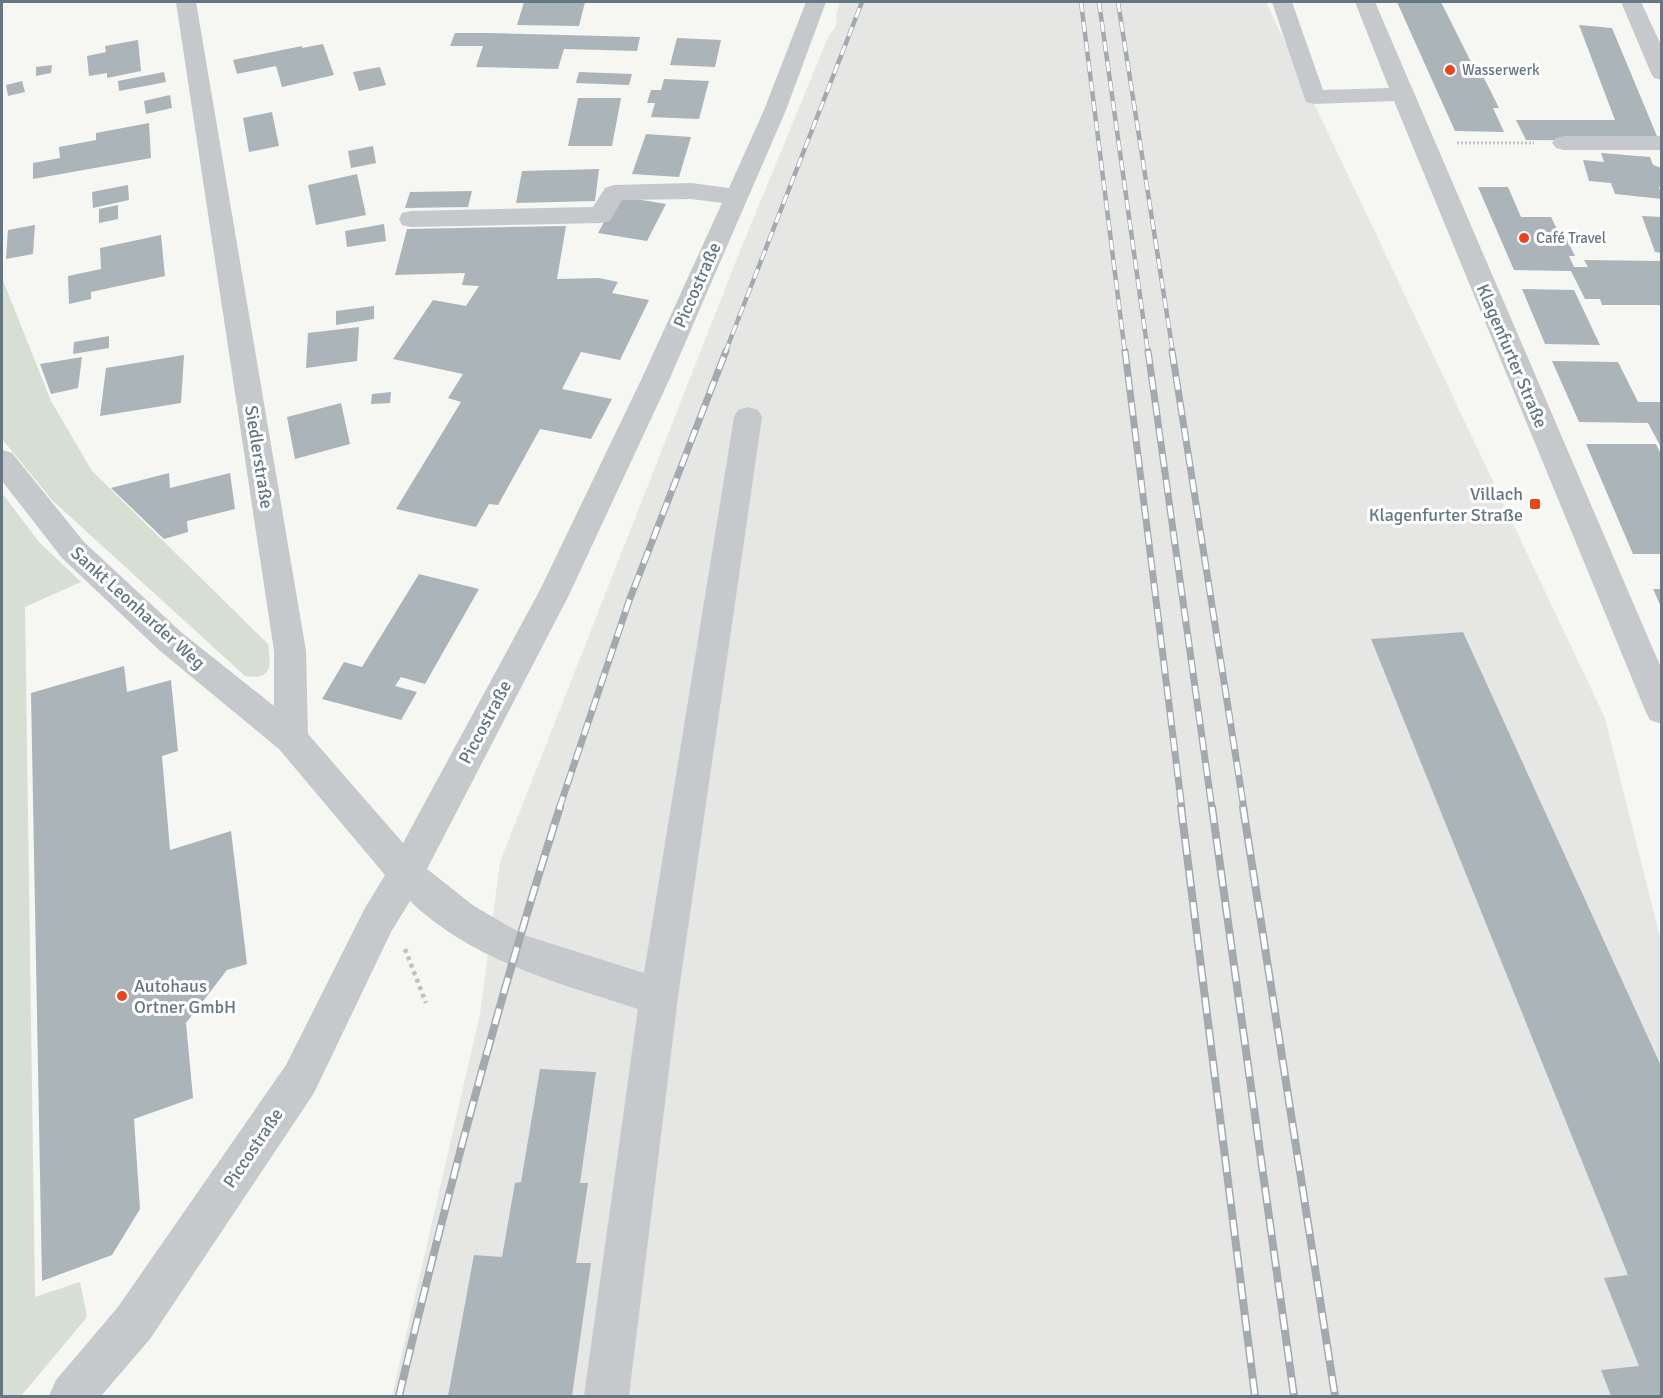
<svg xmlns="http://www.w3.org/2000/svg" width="1663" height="1398" font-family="Signika,sans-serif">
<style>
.built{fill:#e6e7e5}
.green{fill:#d7ded3}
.building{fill:#abb4b9}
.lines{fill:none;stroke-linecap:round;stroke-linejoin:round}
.path-far1{stroke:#bfc1c3;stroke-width:3;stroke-dasharray:2 2;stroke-linecap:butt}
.path{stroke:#bfc1c3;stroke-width:4.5;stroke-dasharray:4 4;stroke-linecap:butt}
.minor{fill:#c5c9cc;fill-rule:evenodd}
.rail-far2-casing{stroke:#a3aaaf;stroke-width:4.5}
.rail-far1-casing{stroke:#a3aaaf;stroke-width:7}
.rail-casing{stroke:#a3aaaf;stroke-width:8}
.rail-far2{stroke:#fff;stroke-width:3;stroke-dasharray:10;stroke-linecap:butt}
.rail-far1{stroke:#fff;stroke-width:4.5;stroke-dasharray:13;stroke-linecap:butt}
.rail{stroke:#fff;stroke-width:5;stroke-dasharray:16;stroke-linecap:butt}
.poi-dot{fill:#ec431c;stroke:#fff;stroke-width:2}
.labels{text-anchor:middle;stroke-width:6;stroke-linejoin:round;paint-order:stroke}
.far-poi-label{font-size:15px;fill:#637785;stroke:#fff;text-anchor:start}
.street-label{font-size:18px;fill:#637785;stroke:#fff}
.poi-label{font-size:18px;fill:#637785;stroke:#fff;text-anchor:end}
</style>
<rect width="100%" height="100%" fill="#f6f6f2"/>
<path class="built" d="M840,2H1266L1605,718L1661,941V1396H392L480,1014L500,862L738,256L829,35L835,28L837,22L836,16Z"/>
<path class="green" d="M2,278L51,401L92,471L268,644C271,665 273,681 245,676L52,500L2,439Z
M2,493L39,542L81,582L25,607L35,1297L80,1282L87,1317L21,1396H2Z"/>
<path class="building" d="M524,2H585L579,26L517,25Z
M1397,2H1441L1471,62H1476L1499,108H1493L1504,132L1455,131Z
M1579,25L1612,28L1659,141L1526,140L1516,120H1615Z
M455,33H487L640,37L637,51L564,49L558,69L476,67L483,46H450Z
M677,38L721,40L715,67L670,65Z
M138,40L141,71L107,78V73L89,76L87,56L106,52L105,46Z
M323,44L334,75L282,87L276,66L237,74L233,60L302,46V48Z
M52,65L51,73L36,76V67Z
M380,67L386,85L359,91L353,72Z
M164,72L166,82L119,91L118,81Z
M579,72L632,74L629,85L576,83Z
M664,79L709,81L699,119L651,117L655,103H647L651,90H661Z
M22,81L25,92L8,96L6,85Z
M170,95L172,108L146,114L144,101Z
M578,98H621L612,146H568Z
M272,112L279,146L249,152L243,118Z
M149,123L151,158L33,179V163L60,158L59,147L96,140V133Z
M646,134L691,137L679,177L632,174Z
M373,146L376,163L351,168L348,151Z
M1601,153L1650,157L1653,165L1662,168V187H1659L1662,199L1615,194L1611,183L1589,181L1583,160L1604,162Z
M599,169L595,201L516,203L522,171Z
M357,174L366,215L316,225L308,185Z
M128,185L129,200L93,208L92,192Z
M1478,187H1508L1521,217H1551L1557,229L1562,230L1575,256H1569L1574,267H1588L1584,260L1662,261V305H1602L1600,299H1585L1571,271L1514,270Z
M472,191L468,207L405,208L410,192Z
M618,196L666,204L647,241L598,233Z
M118,205V219L99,223V209Z
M1642,216L1662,217V253L1655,252Z
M384,224L386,241L347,247L345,231Z
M35,225L33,254L6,259L8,230Z
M566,226L557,279L599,278L618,282L612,293L649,300L620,360L581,352L562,389L612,399L591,439L540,429L498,505L489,504L476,527L396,509L461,402L448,398L463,374L393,359L433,300L466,306L479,286L462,285L465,273L395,275L407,229Z
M161,235L165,276L91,292V299L69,304L68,276L101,269L100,248Z
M1522,289L1574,290L1600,345L1545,344Z
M374,306V319L336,325V311Z
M359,327L357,361L306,368L308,333Z
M109,336V348L73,354L74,342Z
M184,355L181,403L100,416L106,368Z
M82,357L78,388L51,394L40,364Z
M1552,361L1618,362L1638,402H1662V449L1648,423L1579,422Z
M391,392L390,403L371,404L372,394Z
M341,403L350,444L295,459L287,417Z
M1586,444H1656L1662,456V554H1633Z
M169,473L170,488L230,473L235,509L187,521L188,532L164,539L111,488Z
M419,574L479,589L425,684L401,677L395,686L417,692L401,720L322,699L344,662L362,667Z
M1653,589H1662V609Z
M1463,632L1662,1068V1396H1611L1601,1370L1639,1366L1604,1278L1628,1275L1371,639Z
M124,666L127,692L171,680L178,751L162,756L170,850L231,831L247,964L227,970L186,1023L193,1098L134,1119L140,1209L112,1255L42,1281L31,693Z
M540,1069L596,1072L580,1183H588L576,1263H591L572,1396H448L474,1255L502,1257L515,1183L521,1182Z"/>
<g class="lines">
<path class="path-far1" d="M1457,143H1534"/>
<path class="path" d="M405,949L426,1003"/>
<path class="minor" d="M176,2H196L306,651L308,734L403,843L540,590L642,378L722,203L691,199L622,200L610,221L601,223L411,227L402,225L399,219L402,213L411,211L593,207L605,188L614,185L691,183L729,188L764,110L806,2H826L786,110L670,378L569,595L427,869L474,906L524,935L644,973L734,417L738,410L748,407L758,410L762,417L678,997L629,1396H584L638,1009C558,983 472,961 410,901L391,932L314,1093L150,1339L101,1396H49L56,1380L118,1307L286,1065L365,908L385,875L279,749L159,650L62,558L2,481V450L12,453L84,542L181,632L274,706V651Z
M1272,2H1292L1323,90L1389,88L1355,2H1375L1662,670V724L1650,720L1645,710L1394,101L1314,104L1306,102Z
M1621,2H1641L1662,47V80L1654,78L1651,73Z
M1564,136H1662V150H1564L1556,148L1552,143L1556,138Z"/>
<g class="rail-far2-casing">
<path id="rail-far2" d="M1081,2L1125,353
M1099,2L1148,353
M1118,2L1173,353
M725,353L862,2"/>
</g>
<g class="rail-far1-casing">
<path id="rail-far1" d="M1125,351L1182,809
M1148,351L1212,809
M1172,351L1244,809
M559,809L629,601L726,351"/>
</g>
<g class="rail-casing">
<path id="rail" d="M1181,807L1255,1396
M1212,807L1294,1396
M1243,807L1335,1396
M399,1396C446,1198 498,1001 560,807"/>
</g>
<use href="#rail-far2" class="rail-far2"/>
<use href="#rail-far1" class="rail-far1"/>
<use href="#rail" class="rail"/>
</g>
<g class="poi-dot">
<circle cx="1450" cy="70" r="6"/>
<circle cx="1524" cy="238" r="6"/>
<rect x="1529" y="498" width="12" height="12" rx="3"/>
<circle cx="122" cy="996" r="6"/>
</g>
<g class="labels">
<g class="far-poi-label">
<text x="1462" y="75">Wasserwerk</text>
<text x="1536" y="243">Café Travel</text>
</g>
<g class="street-label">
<text transform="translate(697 285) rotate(-66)" y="6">Piccostraße</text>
<text transform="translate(1512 356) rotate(67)" y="6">Klagenfurter Straße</text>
<text transform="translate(259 457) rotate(81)" y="6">Siedlerstraße</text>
<text transform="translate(138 608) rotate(42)" y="6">Sankt Leonharder Weg</text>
<text transform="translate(485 722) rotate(-62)" y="6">Piccostraße</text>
<text transform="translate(253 1148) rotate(-56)" y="6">Piccostraße</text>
</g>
<g class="poi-label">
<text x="1523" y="500">Villach<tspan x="1523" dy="21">Klagenfurter Straße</tspan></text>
<text x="134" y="992" text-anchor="start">Autohaus<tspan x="134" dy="21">Ortner GmbH</tspan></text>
</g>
</g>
<rect width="1663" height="1398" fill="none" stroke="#637785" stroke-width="6"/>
</svg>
